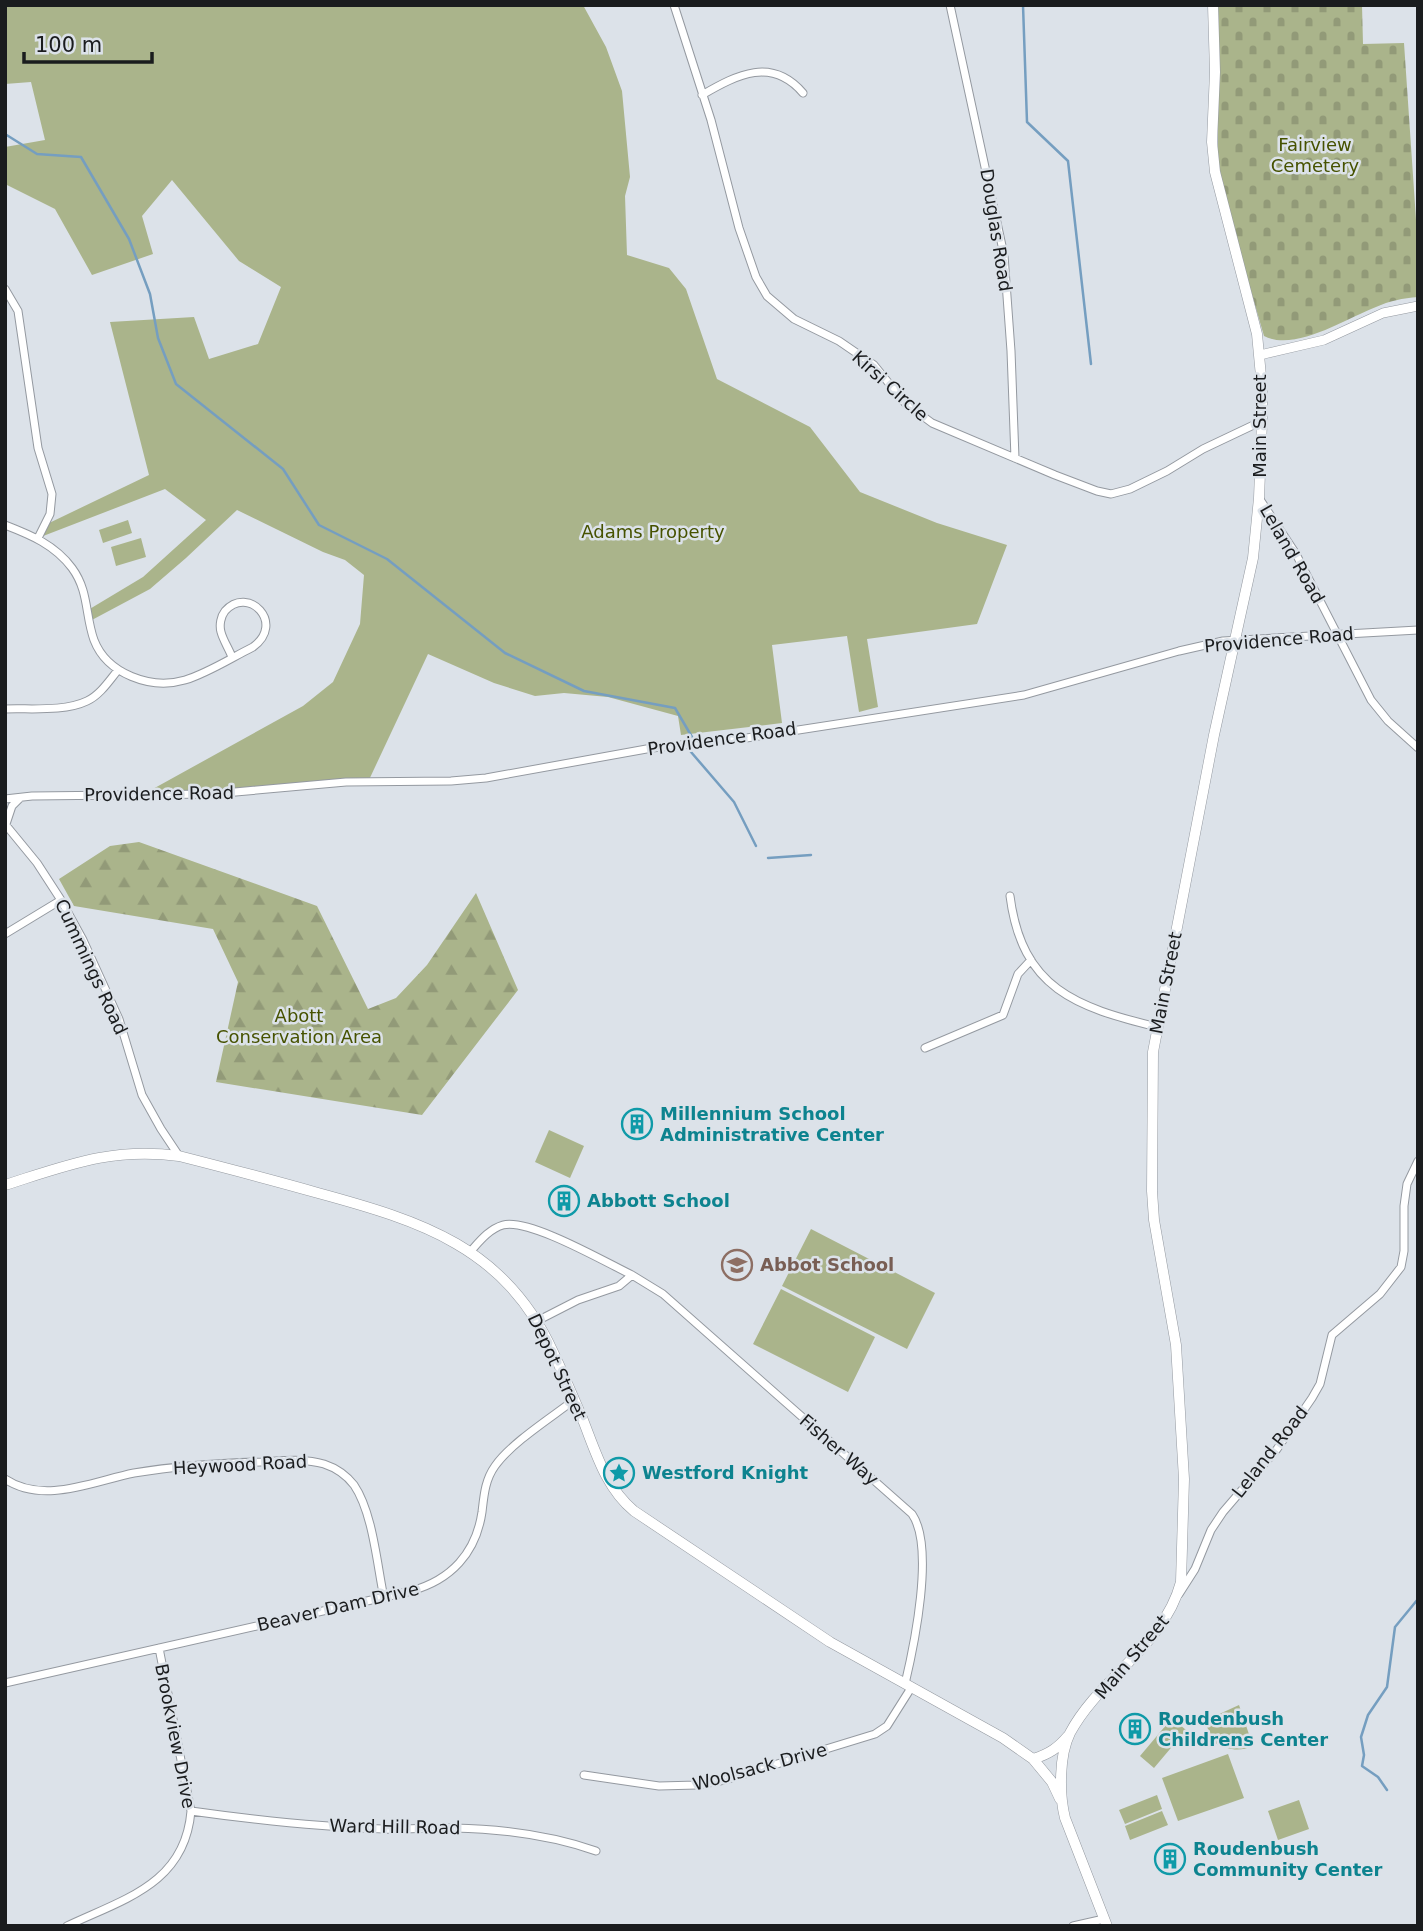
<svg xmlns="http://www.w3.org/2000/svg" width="1423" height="1931" font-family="'DejaVu Sans',sans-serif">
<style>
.forest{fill:url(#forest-firs)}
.cemetery{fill:url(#cemetery-stones)}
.park{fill:#aab48b}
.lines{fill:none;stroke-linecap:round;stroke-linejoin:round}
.stream{stroke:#759ec0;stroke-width:2.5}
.minor-casing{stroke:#9499a0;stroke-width:9}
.tertiary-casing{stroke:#9499a0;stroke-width:10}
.secondary-casing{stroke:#9499a0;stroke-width:11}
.minor{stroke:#fff;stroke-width:7}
.tertiary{stroke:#fff;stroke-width:9}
.secondary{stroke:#fff;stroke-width:10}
.labels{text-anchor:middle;stroke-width:5;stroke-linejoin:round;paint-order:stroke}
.park-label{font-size:18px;fill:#465200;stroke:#dce2e9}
.street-label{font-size:18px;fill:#1a1c1e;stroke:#dce2e9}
.culture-label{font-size:18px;font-weight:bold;fill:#0d838f;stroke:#dce2e9;text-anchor:start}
.education-label{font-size:18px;font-weight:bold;fill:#785e54;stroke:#dce2e9;text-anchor:start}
</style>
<defs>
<pattern id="forest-firs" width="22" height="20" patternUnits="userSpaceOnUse" patternTransform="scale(1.75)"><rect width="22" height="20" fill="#aab48b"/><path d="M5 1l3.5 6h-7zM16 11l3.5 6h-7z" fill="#929a78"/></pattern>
<pattern id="cemetery-stones" width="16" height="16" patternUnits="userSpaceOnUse" patternTransform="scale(1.75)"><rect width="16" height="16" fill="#aab48b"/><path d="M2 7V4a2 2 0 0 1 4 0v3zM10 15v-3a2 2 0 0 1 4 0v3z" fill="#929a78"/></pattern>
</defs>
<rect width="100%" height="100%" fill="#dce2e9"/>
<path class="forest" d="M139,842L317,906L368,1009L396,998L427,965L476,893L518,990L422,1115L216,1082L238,982L213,929L74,906L59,879L110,846Z"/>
<path class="cemetery" d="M1218,5H1362L1363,44L1404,43L1418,249V297C1403,298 1389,301 1376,307C1345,319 1295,352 1264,336L1225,201L1218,158Z"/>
<path class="park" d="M5,5H583L606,47L622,91L630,177L625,196L627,255L669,268L686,289L717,379L810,427L860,492L937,523L1007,545L977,624L867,639L878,707L859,712L847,636L772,645L782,723L681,735L678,716L608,697L564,693L535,696L494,683L428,654L368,782L142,795L303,706L333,682L360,624L364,575L345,560L323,552L237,510L186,558L150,589L90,621L88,610L143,577L206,520L165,489L38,538L45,525L149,475L110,322L194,317L209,359L258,344L281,287L239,261L172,180L142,216L153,254L92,275L55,209L5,184V147L45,140L31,82L5,84Z
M128,520L132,533L103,543L99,530Z
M141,538L146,557L116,566L111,547Z
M549,1130L584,1146L570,1178L535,1162Z
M811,1229L935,1293L907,1349L782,1286Z
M781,1289L875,1337L848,1392L753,1344Z
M1239,1705L1253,1746C1239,1752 1229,1750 1215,1743L1204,1721Z
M1172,1718L1186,1730L1154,1768L1140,1756Z
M1228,1754L1244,1798L1178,1821L1162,1778Z
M1157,1795L1162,1809L1125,1824L1119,1810Z
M1299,1800L1309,1829L1278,1840L1268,1811Z
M1162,1811L1168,1825L1130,1840L1125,1826Z"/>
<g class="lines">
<path class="stream" d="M1023,5L1027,122L1068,161L1091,364
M5,134L37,154L81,157L129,239L150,294L158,338L176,384L283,469L319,525L387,559L505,653L584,691L675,708L692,737
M691,752L734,802L756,846
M768,858L811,855
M1387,1790L1378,1777L1362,1766L1364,1755L1361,1737L1368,1715L1387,1687L1395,1627L1418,1599"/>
<g class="minor-casing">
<path id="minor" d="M674,5L711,120L739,228L756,277L767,296L794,319L839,341L874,365L905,403L932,423L1055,475L1097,491L1111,494L1130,489L1167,471L1203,449L1262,421
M950,5L1004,255L1011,351L1015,458
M702,95C738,74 772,57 803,93
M5,289L18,311L38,448L52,494L50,514L38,538
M1259,498L1296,554L1371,700L1388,721L1418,748
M5,525C31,535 55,545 72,568C89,591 85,615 94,640C107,674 151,690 185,680C208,673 231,658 253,647C286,623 248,585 225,611C221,616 219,625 221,632C223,640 229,649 232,657
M5,709C30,708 64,712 87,701C100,695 109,681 118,670
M5,799L32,796L213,794L346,782L451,781L486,778L652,748L740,739L1024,695L1179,651L1223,641L1418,630
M5,824L37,863L61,900L83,940L119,1019L142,1095L161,1129L179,1156
M6,824L12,806L20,798
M1010,896C1022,989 1076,1007 1157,1027
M5,934L61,900
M925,1048L1003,1015L1018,974L1031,960
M470,1252C479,1242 489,1229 503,1225C529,1218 605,1262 632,1275
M537,1321L578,1300L619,1286L632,1275L663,1294L912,1514C935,1547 914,1646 905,1684
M5,1479C44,1505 94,1481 134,1473C176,1466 218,1463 261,1462C282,1461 303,1458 324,1464C336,1468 347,1476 354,1485C373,1513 377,1565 384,1598
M1179,1594L1195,1569L1211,1530L1223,1512L1277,1449L1312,1398L1320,1384L1332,1335L1380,1294L1401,1267L1404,1251V1206L1407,1184L1418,1161
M5,1683L411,1591C451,1580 476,1553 482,1512C484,1495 485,1480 495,1466C511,1443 552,1417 574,1400
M584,1775L659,1786L697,1785L725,1780L875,1734L887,1726L911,1688
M191,1811C255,1820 319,1827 384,1829C407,1830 430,1827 454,1828C502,1829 550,1835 596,1851
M67,1926C124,1899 185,1884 191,1811L159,1648
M1073,1926L1104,1919"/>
</g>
<g class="tertiary-casing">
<path id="tertiary" d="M1260,355L1324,340L1383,313L1418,306"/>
</g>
<g class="secondary-casing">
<path id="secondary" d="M5,1185C68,1165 112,1147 179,1156C226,1168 272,1180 318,1193C421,1221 505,1247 553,1352C564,1375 573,1397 583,1420C596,1453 606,1488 634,1511L830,1642L1003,1738L1033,1759C1049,1754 1058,1748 1068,1736
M1033,1759L1052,1782L1060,1799
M1107,1926L1065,1818C1059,1794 1059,1755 1070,1733C1100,1677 1164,1646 1181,1582L1184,1479L1176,1345L1154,1220L1152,1191L1153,1052L1214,735L1253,558L1259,498L1262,421V387L1257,334L1215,172L1212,142L1215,72L1213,5"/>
</g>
<use href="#minor" class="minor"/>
<use href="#tertiary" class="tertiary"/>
<use href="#secondary" class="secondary"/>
</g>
<defs>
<g id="building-ring" transform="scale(1.575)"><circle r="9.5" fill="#dce2e9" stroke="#0f9aa8" stroke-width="1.5"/><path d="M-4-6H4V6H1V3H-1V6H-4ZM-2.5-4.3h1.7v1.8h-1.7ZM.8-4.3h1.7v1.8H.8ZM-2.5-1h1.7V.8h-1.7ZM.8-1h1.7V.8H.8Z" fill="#0f9aa8"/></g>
<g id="school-ring" transform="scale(1.575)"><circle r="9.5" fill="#dce2e9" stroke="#8d6e63" stroke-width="1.5"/><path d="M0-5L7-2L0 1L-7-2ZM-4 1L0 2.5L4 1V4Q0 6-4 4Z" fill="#8d6e63"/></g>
<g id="sight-ring" transform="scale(1.575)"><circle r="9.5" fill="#dce2e9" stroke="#0f9aa8" stroke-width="1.5"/><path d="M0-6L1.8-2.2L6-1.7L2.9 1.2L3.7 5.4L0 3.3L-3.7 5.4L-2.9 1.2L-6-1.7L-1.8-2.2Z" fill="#0f9aa8"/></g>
</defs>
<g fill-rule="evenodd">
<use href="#building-ring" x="637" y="1124"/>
<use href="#building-ring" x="564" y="1201"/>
<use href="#school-ring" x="737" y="1265"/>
<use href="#sight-ring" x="619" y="1473"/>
<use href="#building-ring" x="1135" y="1729"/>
<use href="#building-ring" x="1170" y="1859"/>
</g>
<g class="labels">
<g class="park-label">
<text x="1315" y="151">Fairview<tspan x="1315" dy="21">Cemetery</tspan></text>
<text x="653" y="538">Adams Property</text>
<text x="299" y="1022">Abott<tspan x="299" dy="21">Conservation Area</tspan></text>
</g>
<g class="street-label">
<text transform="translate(996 230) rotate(81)" y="6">Douglas Road</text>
<text transform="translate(890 386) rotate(42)" y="6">Kirsi Circle</text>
<text transform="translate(1260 426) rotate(-90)" y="6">Main Street</text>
<text transform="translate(1292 554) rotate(60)" y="6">Leland Road</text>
<text transform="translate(1279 640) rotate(-5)" y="6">Providence Road</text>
<text transform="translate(722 739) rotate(-8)" y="6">Providence Road</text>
<text transform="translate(159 794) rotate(-1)" y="6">Providence Road</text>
<text transform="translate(91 967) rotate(65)" y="6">Cummings Road</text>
<text transform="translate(1166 983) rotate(-79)" y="6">Main Street</text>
<text transform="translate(557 1367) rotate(65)" y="6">Depot Street</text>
<text transform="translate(839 1450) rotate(41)" y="6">Fisher Way</text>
<text transform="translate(1270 1452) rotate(-52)" y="6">Leland Road</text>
<text transform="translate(240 1465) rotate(-3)" y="6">Heywood Road</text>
<text transform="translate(338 1607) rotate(-13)" y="6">Beaver Dam Drive</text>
<text transform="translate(1132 1657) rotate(-50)" y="6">Main Street</text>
<text transform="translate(175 1736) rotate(79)" y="6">Brookview Drive</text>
<text transform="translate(760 1767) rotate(-15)" y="6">Woolsack Drive</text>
<text transform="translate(395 1827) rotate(1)" y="6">Ward Hill Road</text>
</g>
<g class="culture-label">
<text x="660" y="1120">Millennium School<tspan x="660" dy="21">Administrative Center</tspan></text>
<text x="587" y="1207">Abbott School</text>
<text x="642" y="1479">Westford Knight</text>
<text x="1158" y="1725">Roudenbush<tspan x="1158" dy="21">Childrens Center</tspan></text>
<text x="1193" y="1855">Roudenbush<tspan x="1193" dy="21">Community Center</tspan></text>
</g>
<g class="education-label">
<text x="760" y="1271">Abbot School</text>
</g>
</g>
<rect width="1423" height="1931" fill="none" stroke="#1a1c1e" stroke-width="14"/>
<path d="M24 52v10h128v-10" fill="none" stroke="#1a1c1e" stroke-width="3.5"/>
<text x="35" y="52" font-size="21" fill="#1a1c1e" stroke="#dce2e9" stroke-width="5" paint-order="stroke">100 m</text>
</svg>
